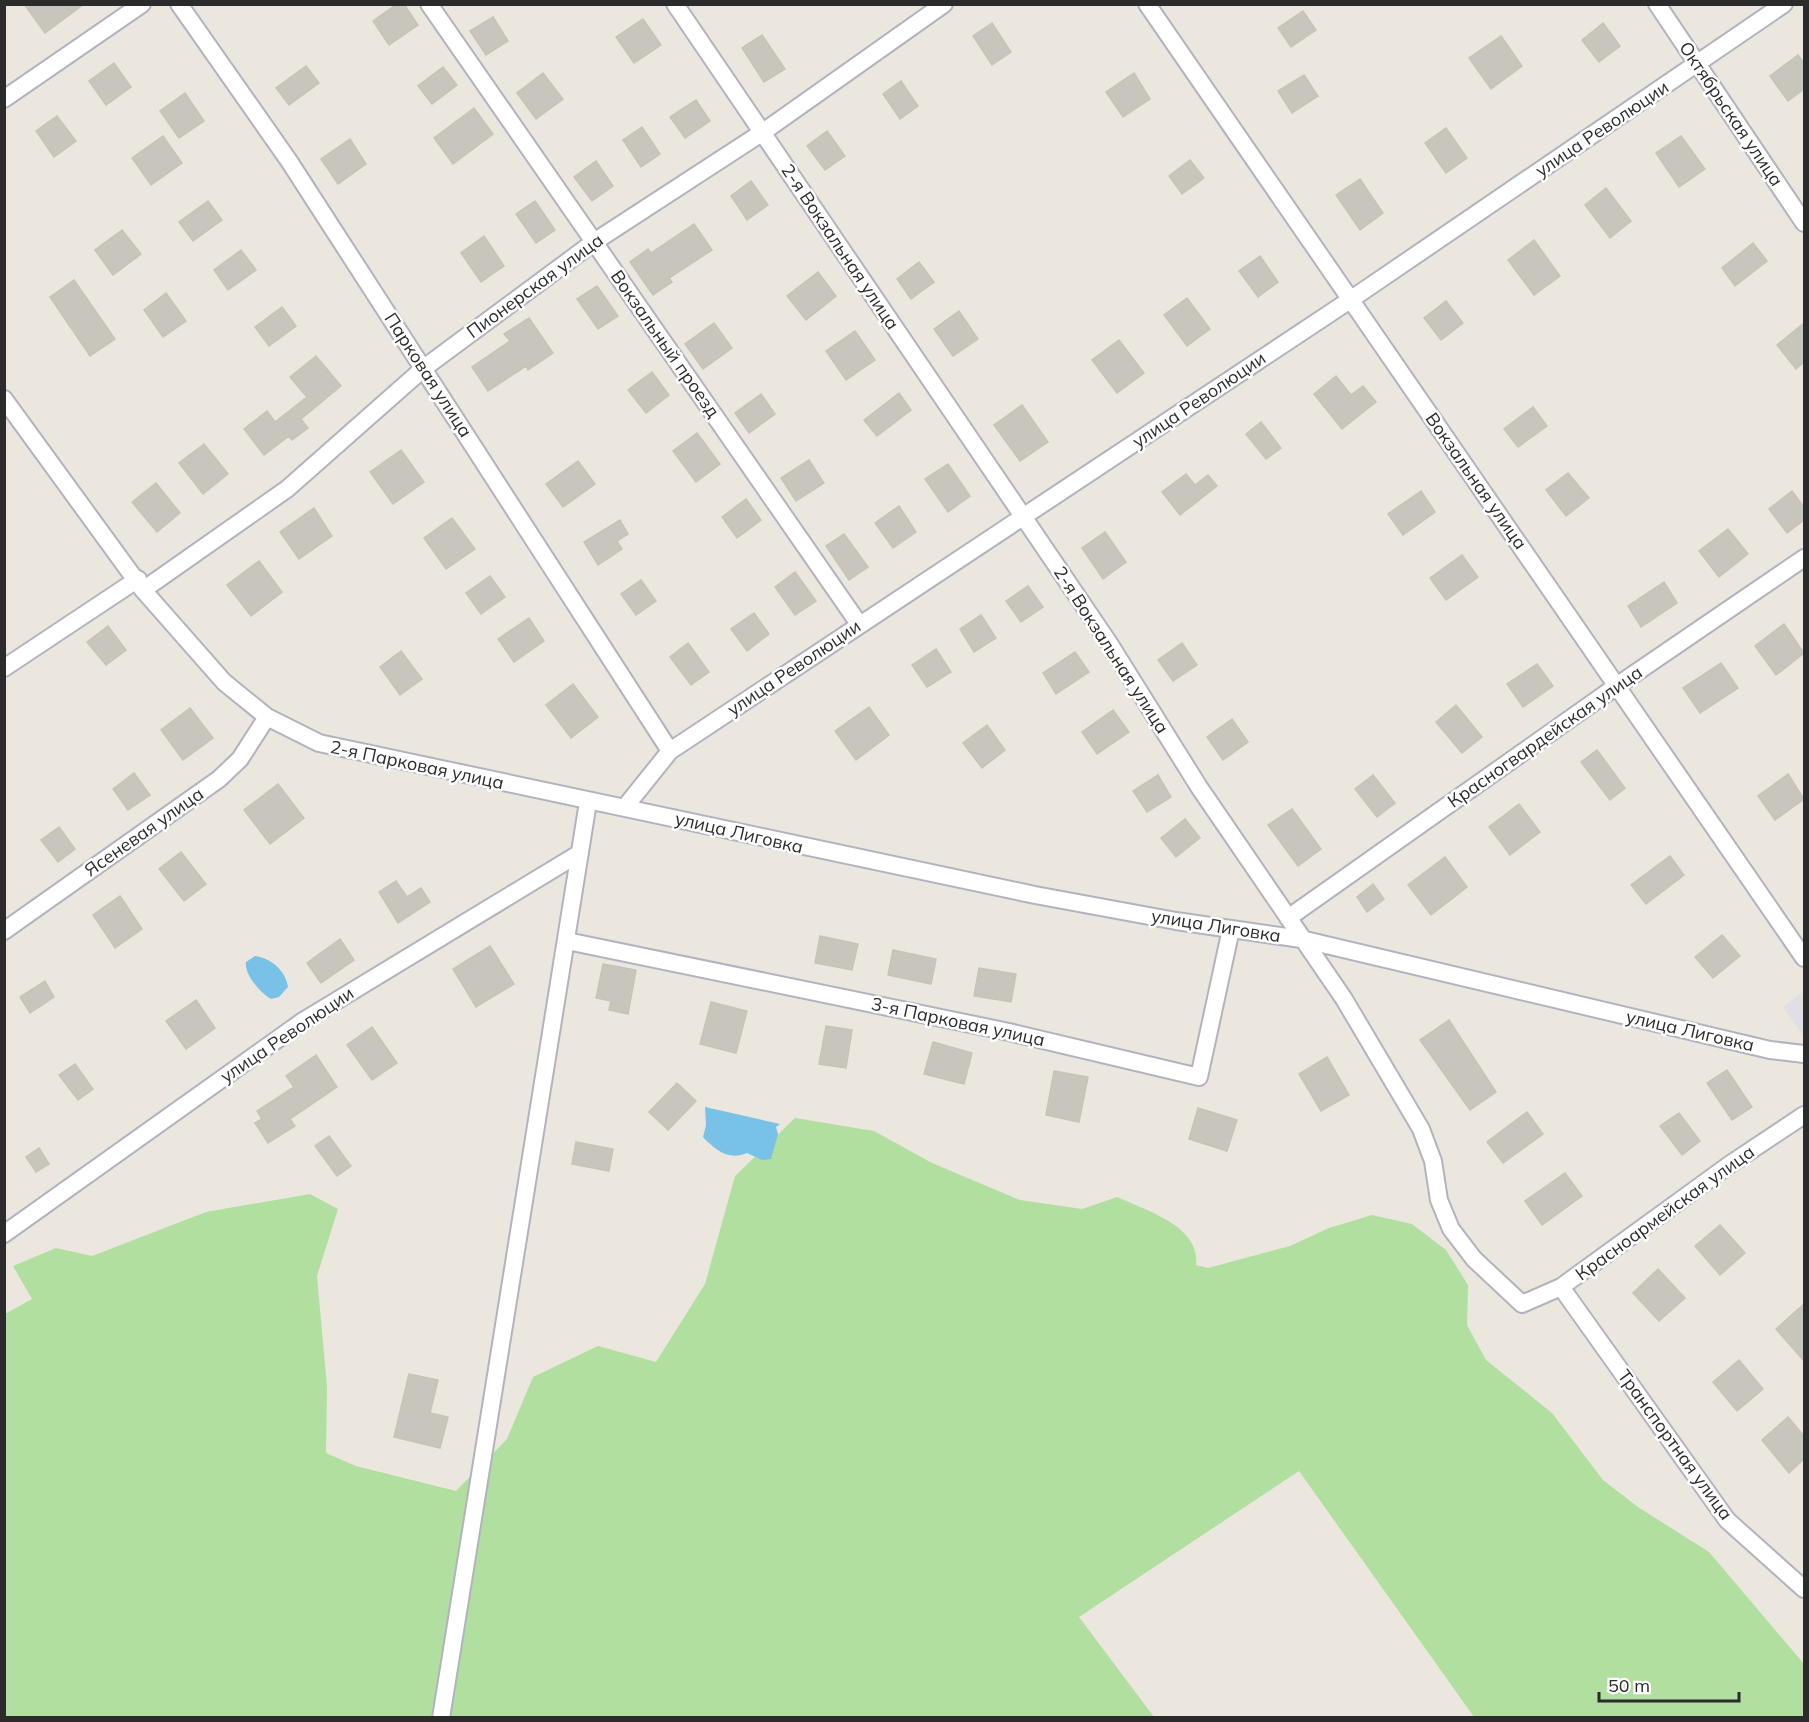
<svg xmlns="http://www.w3.org/2000/svg" width="1809" height="1722" font-family="Mulish,sans-serif">
<style>
.industrial{fill:#e1dee5}
.green{fill:#b0df9f}
.water{fill:#79c2e7}
.building{fill:#c8c5bd;stroke:#c7c3b8;stroke-width:1.5}
.lines{fill:none;stroke-linecap:round;stroke-linejoin:round}
.minor-casing{stroke:#b2b3be;stroke-width:20}
.minor{stroke:#fff;stroke-width:16}
.labels{text-anchor:middle;stroke-width:5;stroke-linejoin:round;paint-order:stroke}
.street-label{font-size:18px;fill:#2b2b2b;stroke:#fff}
</style>
<rect width="100%" height="100%" fill="#ece7de"/>
<path class="industrial" d="M1804,991V1037L1783,1007Z"/>
<path class="green" d="M795,1118L874,1131L932,1163L1020,1200L1082,1209L1117,1197C1145,1210 1201,1226 1196,1265L1208,1268L1290,1246L1329,1228L1372,1215L1412,1224L1446,1250L1468,1285L1467,1325L1486,1360L1552,1413L1603,1480L1638,1507L1709,1552L1804,1664V1717H1474L1299,1471L1079,1617L1154,1717L5,1718V1314L32,1299L13,1266L56,1248L92,1256L206,1212L310,1194L338,1209L317,1276L327,1387L326,1453L356,1466L456,1491L507,1439L533,1377L598,1346L656,1362L705,1284L735,1176Z"/>
<path class="water" d="M255,956C271,958 286,971 288,987L279,997L271,999C261,993 244,975 246,962Z
M705,1107L780,1124L776,1127L778,1134L771,1159L762,1160L747,1153C729,1161 715,1150 703,1137L706,1125Z"/>
<path class="building" d="M24,4H84L45,33Z
M397,4H404L418,25L389,45L373,21Z
M1303,11L1316,30L1291,47L1278,28Z
M493,17L508,41L486,55L470,31Z
M643,19L661,45L634,63L616,37Z
M992,23L1011,52L992,65L973,36Z
M1603,23L1620,46L1599,62L1582,40Z
M762,35L785,69L764,82L742,48Z
M1501,36L1522,66L1491,89L1469,58Z
M1798,55L1804,63V89L1788,101L1770,76Z
M114,63L131,87L106,105L89,81Z
M306,66L319,83L289,105L276,88Z
M443,67L457,85L432,104L418,86Z
M543,73L563,99L536,119L517,93Z
M1134,73L1150,99L1123,117L1106,92Z
M1304,75L1318,96L1292,113L1278,91Z
M901,81L918,106L900,119L883,94Z
M185,93L204,121L179,138L160,111Z
M696,100L710,121L685,138L670,117Z
M474,108L493,134L453,164L434,138Z
M57,116L76,141L54,157L36,131Z
M642,127L660,154L641,167L623,140Z
M1446,128L1467,158L1446,173L1425,143Z
M827,131L845,156L825,170L807,146Z
M163,136L182,163L151,185L132,158Z
M1681,136L1705,169L1679,187L1656,153Z
M350,139L366,164L338,184L321,159Z
M1190,160L1204,178L1182,194L1169,176Z
M596,161L613,186L592,201L574,177Z
M1360,179L1383,213L1360,230L1336,195Z
M751,181L768,205L747,220L731,196Z
M1606,188L1631,221L1610,238L1585,205Z
M208,201L222,220L193,241L179,222Z
M535,201L555,230L536,243L516,214Z
M694,224L712,250L669,278L672,282L653,295L630,262L648,249L651,253Z
M122,230L141,254L113,275L95,250Z
M484,236L504,266L481,282L461,253Z
M1534,240L1560,276L1534,295L1508,260Z
M1753,243L1767,261L1735,286L1722,268Z
M241,250L256,270L228,290L214,270Z
M1260,256L1278,282L1258,297L1239,271Z
M919,262L934,282L911,299L897,279Z
M818,272L836,296L806,320L787,296Z
M74,280L115,339L90,356L50,297Z
M597,286L618,316L598,329L577,299Z
M166,293L186,321L163,337L144,310Z
M1187,298L1210,329L1187,346L1164,315Z
M1446,301L1463,323L1441,340L1424,318Z
M282,307L296,326L269,346L255,327Z
M959,311L978,339L953,356L934,329Z
M529,318L553,353L528,370L526,366L488,391L472,367L510,341L504,334Z
M714,323L732,348L703,369L685,344Z
M1804,323V362L1796,369L1777,345Z
M855,331L875,360L846,380L826,351Z
M1119,340L1144,373L1117,393L1092,360Z
M316,356L341,386L301,419L308,428L292,440L289,436L264,455L244,429L267,411L275,422L307,397L290,377Z
M652,372L669,395L646,413L628,390Z
M1336,376L1351,395L1363,386L1376,402L1342,429L1314,394Z
M899,393L911,410L877,436L864,420Z
M761,394L775,414L749,433L735,413Z
M1022,405L1048,442L1020,461L994,425Z
M1533,407L1547,426L1518,447L1504,429Z
M1261,422L1281,448L1266,459L1246,434Z
M697,433L720,464L696,482L673,451Z
M204,444L228,474L203,494L179,463Z
M401,450L424,482L393,504L370,472Z
M809,460L824,483L796,501L781,478Z
M578,461L595,484L563,507L546,484Z
M948,464L970,496L948,512L925,479Z
M1568,473L1589,498L1566,516L1546,490Z
M1186,474L1195,485L1208,475L1217,486L1180,515L1162,492Z
M156,483L180,513L157,532L132,502Z
M1421,491L1435,512L1403,535L1388,514Z
M1792,491L1804,507V520L1787,533L1769,509Z
M746,499L761,520L737,538L722,517Z
M899,506L916,532L893,548L875,523Z
M314,508L332,536L299,559L280,532Z
M452,518L475,549L446,569L424,538Z
M620,520L628,534L617,541L622,549L598,565L584,542Z
M1728,529L1748,554L1719,577L1699,551Z
M1105,532L1126,562L1103,579L1082,548Z
M844,534L868,567L849,580L826,546Z
M1462,555L1478,577L1446,600L1430,578Z
M259,561L282,592L251,616L227,585Z
M795,572L816,601L795,615L775,587Z
M490,576L505,597L481,614L466,593Z
M641,580L656,601L636,615L621,594Z
M1664,582L1677,603L1641,627L1628,606Z
M1028,586L1043,607L1021,622L1006,601Z
M754,613L769,634L747,651L731,629Z
M981,615L996,638L974,652L960,629Z
M529,618L544,641L514,662L498,639Z
M1784,624L1804,653L1776,675L1755,646Z
M108,626L126,650L106,665L87,642Z
M688,643L709,672L691,685L670,657Z
M1182,643L1197,665L1173,681L1158,660Z
M936,649L951,672L927,687L912,665Z
M401,651L422,679L400,695L380,667Z
M1075,652L1089,672L1056,694L1043,673Z
M1721,663L1738,688L1700,713L1683,688Z
M1537,664L1553,686L1523,707L1507,684Z
M573,684L598,717L571,738L546,705Z
M1456,705L1482,737L1462,753L1436,722Z
M869,707L889,735L856,760L835,731Z
M190,708L213,738L183,760L161,730Z
M1113,710L1129,732L1097,754L1082,732Z
M1232,719L1248,742L1223,760L1207,737Z
M987,725L1005,750L982,768L963,743Z
M1597,750L1625,788L1610,800L1581,762Z
M134,773L150,795L128,810L113,789Z
M1788,774L1804,799L1775,820L1758,796Z
M1158,775L1171,797L1147,812L1133,791Z
M1373,775L1395,803L1377,817L1355,789Z
M278,784L304,818L270,844L244,810Z
M1519,804L1540,832L1510,855L1489,827Z
M1292,809L1321,849L1298,866L1268,825Z
M1185,819L1200,838L1176,857L1161,838Z
M59,827L75,849L58,862L41,840Z
M181,852L206,884L184,901L159,869Z
M1670,856L1684,875L1646,904L1631,885Z
M1445,857L1467,887L1431,915L1408,885Z
M396,881L407,897L421,888L430,902L398,923L379,892Z
M1373,884L1384,899L1367,912L1357,897Z
M120,896L142,929L115,948L93,915Z
M1722,935L1740,956L1713,978L1695,957Z
M820,936L858,944L852,970L815,963Z
M340,939L354,960L321,983L307,963Z
M490,946L514,984L476,1007L453,969Z
M893,950L936,959L931,984L888,975Z
M603,964L636,970L628,1014L609,1010L611,1001L596,998Z
M979,968L1016,974L1011,1002L974,996Z
M45,981L54,997L30,1013L20,997Z
M196,1000L215,1028L186,1049L166,1021Z
M711,1002L747,1011L736,1053L700,1044Z
M1449,1020L1496,1092L1470,1110L1420,1040Z
M826,1026L852,1030L846,1068L819,1064Z
M372,1027L397,1063L372,1080L347,1045Z
M933,1042L972,1053L964,1084L924,1074Z
M316,1055L337,1087L290,1119L295,1126L268,1143L255,1123L262,1119L257,1111L294,1087L286,1076Z
M1327,1057L1349,1095L1321,1111L1299,1074Z
M75,1064L93,1089L78,1100L59,1075Z
M1727,1070L1752,1107L1732,1120L1707,1083Z
M1054,1071L1088,1077L1079,1122L1046,1115Z
M677,1083L696,1101L668,1130L649,1112Z
M1198,1108L1237,1120L1227,1151L1189,1139Z
M1527,1112L1543,1134L1503,1163L1487,1142Z
M1679,1113L1700,1141L1682,1155L1660,1126Z
M329,1136L351,1166L337,1176L315,1146Z
M576,1142L613,1149L609,1171L572,1164Z
M39,1148L49,1164L36,1172L26,1157Z
M1565,1173L1582,1196L1542,1225L1525,1201Z
M1720,1225L1745,1253L1720,1275L1695,1246Z
M1658,1269L1685,1298L1659,1321L1633,1293Z
M1804,1304V1361L1776,1329Z
M1739,1360L1763,1389L1737,1411L1713,1382Z
M409,1374L438,1380L430,1413L448,1417L440,1448L394,1437Z
M1788,1417L1804,1436V1459L1789,1473L1762,1440Z"/>
<g class="lines">
<g class="minor-casing">
<path id="minor" d="M179,4L289,161L670,751
M429,4L859,624
M675,4L1109,643L1199,787L1344,999L1421,1129L1433,1161L1439,1200L1451,1229L1474,1259L1522,1304L1561,1287L1729,1165L1804,1115
M1147,4L1804,958
M1657,4L1804,223
M4,99L142,4
M4,399L143,590L224,682L267,717L319,743L1035,895L1176,921L1301,939L1770,1050L1804,1054
M143,590L287,489L424,368L594,242L763,132L944,4
M4,668L138,579
M625,807L670,751L1350,300L1784,4
M1288,918L1618,685L1804,558
M4,931L219,779L240,759L267,717
M567,941L1009,1032L1199,1077L1231,929
M4,1234L303,1021L580,853
M1561,1287L1727,1520L1804,1589
M441,1718L588,802"/>
</g>
<use href="#minor" class="minor"/>
</g>
<g class="labels">
<g class="street-label">
<text transform="translate(1731 114) rotate(56)" y="6">Октябрьская улица</text>
<text transform="translate(1602 129) rotate(-34)" y="6">улица Революции</text>
<text transform="translate(840 247) rotate(56)" y="6">2-я Вокзальная улица</text>
<text transform="translate(535 286) rotate(-36)" y="6">Пионерская улица</text>
<text transform="translate(665 344) rotate(55)" y="6">Вокзальный проезд</text>
<text transform="translate(428 375) rotate(57)" y="6">Парковая улица</text>
<text transform="translate(1199 400) rotate(-34)" y="6">улица Революции</text>
<text transform="translate(1476 481) rotate(55)" y="6">Вокзальная улица</text>
<text transform="translate(1111 650) rotate(57)" y="6">2-я Вокзальная улица</text>
<text transform="translate(794 668) rotate(-34)" y="6">улица Революции</text>
<text transform="translate(1545 737) rotate(-35)" y="6">Красногвардейская улица</text>
<text transform="translate(417 765) rotate(12)" y="6">2-я Парковая улица</text>
<text transform="translate(144 832) rotate(-35)" y="6">Ясеневая улица</text>
<text transform="translate(739 833) rotate(13)" y="6">улица Лиговка</text>
<text transform="translate(1216 926) rotate(9)" y="6">улица Лиговка</text>
<text transform="translate(958 1022) rotate(12)" y="6">3-я Парковая улица</text>
<text transform="translate(1690 1031) rotate(13)" y="6">улица Лиговка</text>
<text transform="translate(287 1035) rotate(-34)" y="6">улица Революции</text>
<text transform="translate(1665 1213) rotate(-36)" y="6">Красноармейская улица</text>
<text transform="translate(1675 1445) rotate(54)" y="6">Транспортная улица</text>
</g>
</g>
<rect width="1809" height="1722" fill="none" stroke="#2b2b2b" stroke-width="12"/>
<path d="M1599 1692v9h140v-9" fill="none" stroke="#2b2b2b" stroke-width="3"/>
<text x="1608" y="1692" font-size="18" fill="#2b2b2b" stroke="#ffffff" stroke-width="4.5" paint-order="stroke">50 m</text>
</svg>
